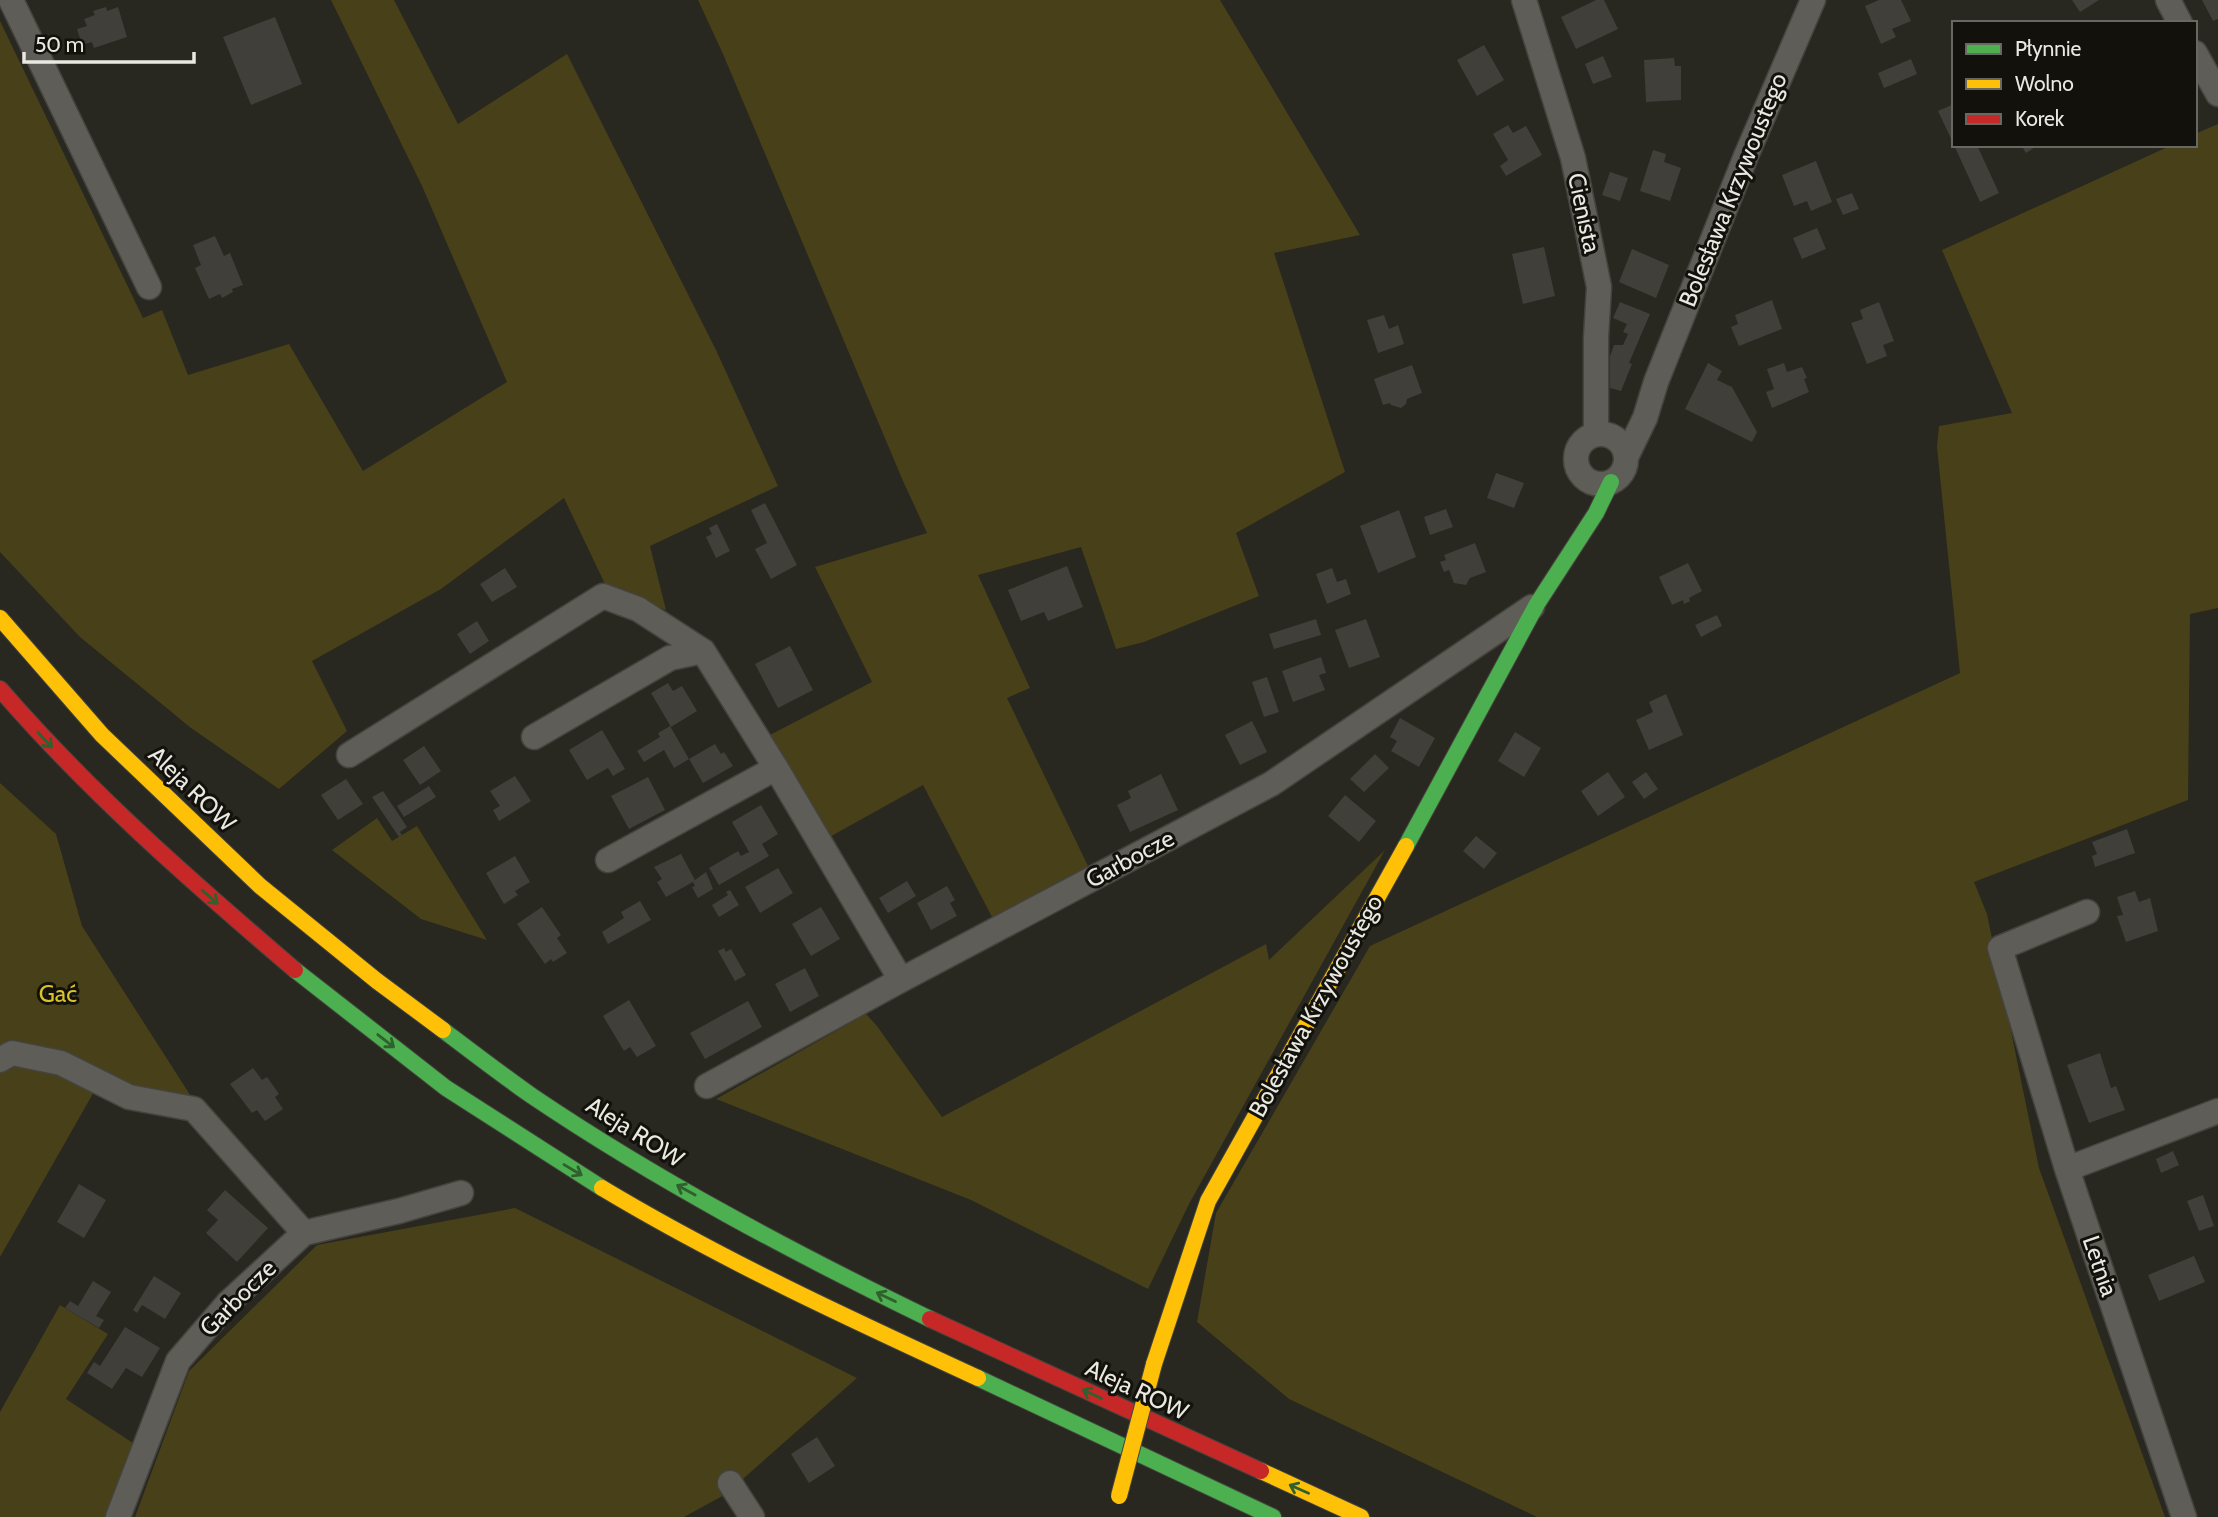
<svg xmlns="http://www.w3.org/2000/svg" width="2218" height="1517" font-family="Cabin,sans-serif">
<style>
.green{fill:#474018}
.building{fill:#403f3a}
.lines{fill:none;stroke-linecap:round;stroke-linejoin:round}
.street-casing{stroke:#44433d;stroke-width:27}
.fast-casing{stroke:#44433d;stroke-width:18}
.slow-casing{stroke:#44433d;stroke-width:18}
.jam-casing{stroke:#44433d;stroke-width:18}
.street{stroke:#5e5d58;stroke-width:24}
.fast{stroke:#4caf50;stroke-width:16}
.slow{stroke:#ffc107;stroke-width:16}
.jam{stroke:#c62828;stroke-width:16}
.slow-bridge-casing{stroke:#44433d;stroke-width:18;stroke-linecap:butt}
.slow-bridge{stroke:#ffc107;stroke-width:16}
.oneway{stroke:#2f602e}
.labels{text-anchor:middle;stroke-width:6;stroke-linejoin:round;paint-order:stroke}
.street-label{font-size:24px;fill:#eae9e1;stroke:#12110c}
.park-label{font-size:24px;fill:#d9c12a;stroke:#12110c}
</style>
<rect width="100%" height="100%" fill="#282720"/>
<path class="green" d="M331,0H394L458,124L567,54L716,350L778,486L650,546L666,610L605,584L564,498L441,589L312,661L347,731L279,789L191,728L80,637L0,552V21L143,318L162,310L188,375L289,344L363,471L507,382L422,186Z
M698,0H1220L1360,235L1274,253L1345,472L1236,533L1259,596L1144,642L1116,649L1081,547L978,575L1030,688L1007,698L1088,866L992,917L923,785L826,839L766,737L872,682L815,567L927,533L903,481L723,54Z
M2218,124V608L2190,614L2188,800L1974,882L1987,914L2039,1168L2165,1517H1537L1289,1399L1197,1322L1216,1213L1370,946L1960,673L1937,447L1939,426L2012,413L1942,250L2172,145H2195V134Z
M0,783L56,834L82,926L194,1101L0,1051Z
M377,818L392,841L417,826L487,940L421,919L332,850Z
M1385,850L1189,1204L1148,1289L971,1200L716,1099L866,1014L877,1026L942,1117L1266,944L1269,960Z
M16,1059L51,1067L95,1090L0,1257V1071Z
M515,1208L857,1378L726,1494L684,1517H135L189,1371L317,1245Z
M60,1305L108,1334L66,1399L136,1445L112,1517H0V1412Z"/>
<path class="building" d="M1596,0H1604L1618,29L1576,49L1561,17Z
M1879,0H1901L1911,21L1892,29L1896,37L1881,44L1865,6Z
M2072,0H2099L2080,12Z
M2202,0H2218V19L2213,21Z
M106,7L107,11L118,7L127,37L94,48L92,42L82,45L77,29L87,26L84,19L95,15L93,11Z
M275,17L302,84L251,105L223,37Z
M1484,45L1504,80L1477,96L1457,60Z
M1603,56L1612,77L1593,84L1585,64Z
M1674,58L1675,66H1681V100L1646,102L1644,60Z
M1911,59L1917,74L1884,88L1878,73Z
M1954,104V145L1938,111Z
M1508,125L1513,133L1526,126L1542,155L1506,176L1500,166L1508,160L1493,134Z
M1954,145H1977L1999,193L1980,202Z
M2021,145H2038L2026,153Z
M1653,150L1666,154L1664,162L1681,168L1670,201L1640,191Z
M1816,161L1832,202L1811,211L1807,201L1794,206L1782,175Z
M1610,172L1628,178L1620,201L1602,195Z
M1852,193L1859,209L1843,215L1836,199Z
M1817,228L1826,249L1802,259L1793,238Z
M215,236L224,256L230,253L243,285L232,289L233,292L222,298L220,294L209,299L195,268L201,265L193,245Z
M1544,247L1555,296L1523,304L1512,254Z
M1632,249L1669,265L1656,298L1619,282Z
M1772,300L1782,329L1739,346L1731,327L1738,324L1735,315Z
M1620,302L1650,314L1629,363L1632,364L1621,391L1610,388V356L1614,345H1623L1628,334L1623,332L1627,324L1613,318Z
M1879,302L1894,341L1883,345L1887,356L1867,364L1851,323L1863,319L1860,310Z
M1384,315L1389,329L1398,325L1404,344L1378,353L1367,320Z
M1708,363L1722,371L1717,380L1732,387L1757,432L1752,442L1685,409Z
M1784,363L1787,372L1802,367L1807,378L1804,379L1809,392L1772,408L1766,392L1774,389L1767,369Z
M1412,365L1422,393L1407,399L1406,404L1401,408L1391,405L1390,403L1383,405L1374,379Z
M1496,473L1524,483L1514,508L1487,498Z
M765,503L797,565L771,579L755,549L767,543L751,510Z
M1446,509L1453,527L1430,535L1424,517Z
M1399,510L1416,557L1378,573L1360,526Z
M717,524L730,551L716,558L706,537L712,534L709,528Z
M1475,543L1486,572L1470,578L1466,585L1454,583L1449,570L1444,572L1440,562L1446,560L1444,555Z
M1688,563L1702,591L1689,598L1690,601L1684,604L1683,600L1672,605L1659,577Z
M1067,566L1083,607L1048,621L1044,612L1021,621L1008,590Z
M505,568L517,587L492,602L480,584Z
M1332,568L1337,582L1346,579L1351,594L1327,604L1316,574Z
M1717,615L1722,626L1701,637L1695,625Z
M1316,619L1321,635L1274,649L1269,634Z
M1366,619L1380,657L1349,668L1335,630Z
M477,621L489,641L470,654L457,634Z
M790,646L813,690L778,708L755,664Z
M1321,657L1326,673L1319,675L1325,690L1293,702L1282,671Z
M1267,677L1279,712L1264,717L1252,682Z
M668,683L673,691L682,686L697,711L671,727L651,693Z
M1666,694L1683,735L1649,750L1636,720L1653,712L1649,702Z
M1400,718L1435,738L1419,767L1391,751L1397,741L1390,737Z
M1252,721L1267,752L1240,765L1225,735Z
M670,726L689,759L674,768L664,750L644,762L637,751L660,737L658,733Z
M602,730L625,769L613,776L608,768L587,780L569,750Z
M1515,732L1541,748L1524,777L1498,761Z
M715,744L721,754L724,752L733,766L703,783L689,759Z
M424,746L441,771L420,785L403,760Z
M1375,754L1389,768L1364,792L1350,779Z
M1608,772L1625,797L1598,816L1581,791Z
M1646,772L1658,789L1644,799L1632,782Z
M1161,774L1178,810L1130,832L1117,805L1131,798L1128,791Z
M515,776L531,801L499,821L493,810L500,806L490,791Z
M648,777L665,810L629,829L611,796Z
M346,779L363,804L338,820L321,795Z
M429,786L436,797L404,817L397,806Z
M383,791L407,827L400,832L402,835L399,837L372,797Z
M1345,795L1376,821L1359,842L1328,816Z
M761,805L778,834L762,844L769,856L719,885L709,868L738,851L741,856L749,852L732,822Z
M2127,829L2135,853L2095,867L2092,856L2097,854L2092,842Z
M1476,836L1497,853L1484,869L1463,851Z
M681,854L695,880L706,872L713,889L698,898L692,887L695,886L693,882L666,897L657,882L662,879L654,867Z
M515,856L530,882L515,891L518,895L504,904L486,873Z
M778,868L793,893L760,913L745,887Z
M907,881L916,896L888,913L879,898Z
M947,886L955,900L950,903L957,916L931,930L917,903Z
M730,890L739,905L719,917L712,905L728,895L726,892Z
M2135,891L2139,902L2150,898L2158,931L2126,942L2117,916L2123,915L2117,897Z
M640,901L651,920L608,944L602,932L624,918L621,912Z
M542,907L561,935L557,938L567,953L553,962L551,959L545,964L517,924Z
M821,907L840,939L811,956L792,924Z
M724,948L726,952L731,949L746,975L735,981L718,951Z
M805,968L819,996L790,1012L775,984Z
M629,1000L656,1046L637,1057L630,1047L624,1051L603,1016Z
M748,1001L762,1027L705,1059L690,1033Z
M2100,1053L2111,1088L2116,1086L2125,1110L2089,1123L2067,1065Z
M253,1068L262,1080L267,1077L279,1094L275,1097L283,1109L265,1121L257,1110L252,1113L230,1084Z
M2173,1151L2179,1165L2161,1173L2156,1159Z
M79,1184L106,1200L84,1238L57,1222Z
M225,1190L268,1228L237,1262L206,1233L218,1220L207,1210Z
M2203,1195L2214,1226L2199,1231L2187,1201Z
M2194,1256L2205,1282L2159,1301L2148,1275Z
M154,1276L181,1293L165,1319L142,1305L137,1313L133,1310Z
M93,1281L111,1292L96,1316L104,1320L99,1328L65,1308L70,1301L78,1306Z
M125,1327L160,1348L142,1377L126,1368L112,1389L87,1373L94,1362L100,1366Z
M817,1437L835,1466L809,1483L791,1454Z"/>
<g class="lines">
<g class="street-casing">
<path id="street" d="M11,0L149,287
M1524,0L1573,158L1599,287L1596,337V434
M2168,0L2180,23
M2195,53L2218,94
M1576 459a25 25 0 1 1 50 0a25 25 0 1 1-50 0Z
M1627,455L1645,418L1656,382L1746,156L1813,0
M534,737L670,658L703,651L776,768L901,980
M349,755L603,596L638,609L703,651
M608,860L776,768
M0,1060L12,1053L61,1063L129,1097L194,1109L304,1233
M707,1086L901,980L1271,784L1532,607
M2067,1169L2000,948L2087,912
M730,1483L752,1517
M118,1517L178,1361L228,1303L304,1233L399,1211L461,1193
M2184,1517L2067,1169L2218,1111"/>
</g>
<g class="fast-casing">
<path id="fast" d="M1406,846L1537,604L1596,513L1611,482
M295,970L446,1088L602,1188
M443,1030C472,1052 502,1075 532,1096C658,1181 794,1253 930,1319
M978,1378L1273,1517"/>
</g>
<g class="slow-casing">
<path id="slow" d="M0,618L102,735L260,886L377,981L443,1030
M602,1188C722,1260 850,1319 978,1378
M1154,1364L1208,1201L1406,846
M1261,1471L1361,1517"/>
</g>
<g class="jam-casing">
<path id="jam" d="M0,689C89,792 192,882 295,970
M930,1319L1261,1471"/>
</g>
<use href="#street" class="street"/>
<use href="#fast" class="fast"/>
<use href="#slow" class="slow"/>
<use href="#jam" class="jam"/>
<g class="slow-bridge-casing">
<path id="slow-bridge" d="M1119,1496L1154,1364"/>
</g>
<use href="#slow-bridge" class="slow-bridge"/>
</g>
<defs><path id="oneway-shaft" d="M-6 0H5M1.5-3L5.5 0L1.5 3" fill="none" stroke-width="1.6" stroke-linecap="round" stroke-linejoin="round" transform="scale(1.75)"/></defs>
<g class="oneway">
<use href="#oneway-shaft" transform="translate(45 740) rotate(47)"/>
<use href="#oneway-shaft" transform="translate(210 897) rotate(41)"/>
<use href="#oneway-shaft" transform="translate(386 1041) rotate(38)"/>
<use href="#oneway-shaft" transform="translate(573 1170) rotate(31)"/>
<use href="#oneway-shaft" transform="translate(686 1190) rotate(-151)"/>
<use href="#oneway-shaft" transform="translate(886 1297) rotate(-154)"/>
<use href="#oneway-shaft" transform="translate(1092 1394) rotate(-155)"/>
<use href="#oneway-shaft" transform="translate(1299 1489) rotate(-156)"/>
</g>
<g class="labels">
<g class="street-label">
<text transform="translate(1733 190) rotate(-68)" y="8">Bolesława Krzywoustego</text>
<text transform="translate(1584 213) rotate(78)" y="8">Cienista</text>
<text transform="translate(192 789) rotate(44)" y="8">Aleja ROW</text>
<text transform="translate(1130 859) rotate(-28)" y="8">Garbocze</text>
<text transform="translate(1316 1006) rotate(-61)" y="8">Bolesława Krzywoustego</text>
<text transform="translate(635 1132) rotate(32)" y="8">Aleja ROW</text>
<text transform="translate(2100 1266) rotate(71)" y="8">Letnia</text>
<text transform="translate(238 1298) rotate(-45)" y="8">Garbocze</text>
<text transform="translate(1137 1390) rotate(25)" y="8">Aleja ROW</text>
</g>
<g class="park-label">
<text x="58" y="1002">Gać</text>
</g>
</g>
<rect x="1952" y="21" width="245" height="126" fill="#12110c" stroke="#686761" stroke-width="2"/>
<rect x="1966" y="44" width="35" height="10" fill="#4caf50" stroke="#686761" stroke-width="2"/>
<text x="2015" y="56" font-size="21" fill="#eae9e1">Płynnie</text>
<rect x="1966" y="79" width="35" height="10" fill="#ffc107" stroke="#686761" stroke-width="2"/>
<text x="2015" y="91" font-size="21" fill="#eae9e1">Wolno</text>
<rect x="1966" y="114" width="35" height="10" fill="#c62828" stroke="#686761" stroke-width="2"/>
<text x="2015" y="126" font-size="21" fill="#eae9e1">Korek</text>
<path d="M24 52v10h170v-10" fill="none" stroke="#eae9e1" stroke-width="3.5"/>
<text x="35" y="52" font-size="21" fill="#eae9e1" stroke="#12110c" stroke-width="5" paint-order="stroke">50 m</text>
</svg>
